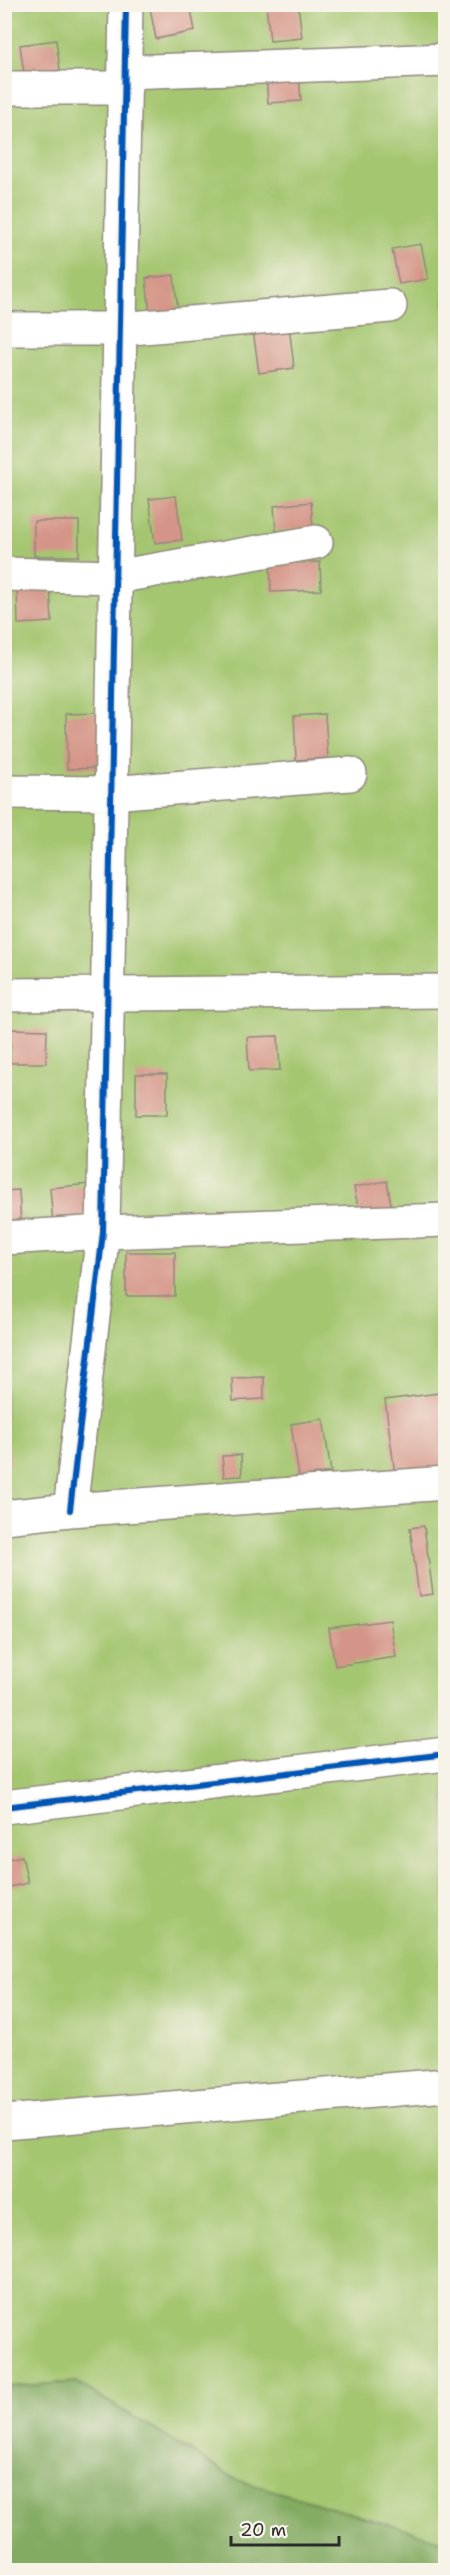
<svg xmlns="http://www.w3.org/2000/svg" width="450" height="2575" font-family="'Shantell Sans',sans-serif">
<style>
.green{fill:#a4c66f;stroke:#68784d;stroke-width:1.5}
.forest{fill:#83ab62;stroke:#576b46;stroke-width:1.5}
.building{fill:#d49487}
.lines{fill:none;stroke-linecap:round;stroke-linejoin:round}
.minor-casing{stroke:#90887c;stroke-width:36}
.minor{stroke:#fff;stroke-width:33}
.cycleway-casing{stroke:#f7f3e8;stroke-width:10}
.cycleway{stroke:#0057b8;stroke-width:6}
</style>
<rect width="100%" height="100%" fill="#f7f3e8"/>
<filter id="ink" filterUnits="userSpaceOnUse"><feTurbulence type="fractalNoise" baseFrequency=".0167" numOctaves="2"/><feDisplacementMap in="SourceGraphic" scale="12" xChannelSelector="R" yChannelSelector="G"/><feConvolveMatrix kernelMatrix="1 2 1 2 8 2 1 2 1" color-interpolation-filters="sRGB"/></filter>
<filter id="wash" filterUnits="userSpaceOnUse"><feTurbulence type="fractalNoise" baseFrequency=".008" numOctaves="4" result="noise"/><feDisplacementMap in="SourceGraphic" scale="24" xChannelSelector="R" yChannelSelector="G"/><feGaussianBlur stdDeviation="1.35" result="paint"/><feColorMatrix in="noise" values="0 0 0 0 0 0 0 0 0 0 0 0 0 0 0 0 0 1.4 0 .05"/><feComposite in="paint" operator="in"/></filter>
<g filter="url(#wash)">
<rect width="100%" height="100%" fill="#f4e4cd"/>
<path class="green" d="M5,5H445V2541L237,2480L76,2382L5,2387Z"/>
<path class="forest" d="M76,2382L237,2480L445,2541V2570H5V2387Z"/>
<g id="blocks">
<path class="building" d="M166,4H190L195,31L156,39L150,8Z
M266,4H298L302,38L270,41Z
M56,40L60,70L24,74L20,45Z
M299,75L301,101L268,103L266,77Z
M421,244L428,279L399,284L392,249Z
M174,275L178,312L150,315L146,278Z
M289,325L294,368L259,373L253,330Z
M176,496L182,540L155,543L149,499Z
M311,502L313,528L276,531L274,506Z
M34,521H79V556H34Z
M320,562L321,590L271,592L270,563Z
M50,586L52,622L18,624L17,587Z
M101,713L102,768L67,769L66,714Z
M325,714L328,758L296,760L294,716Z
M11,1029L47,1030L46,1063H10Z
M278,1036L280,1070L249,1071L247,1037Z
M136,1074H167V1115H136Z
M387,1181L393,1216L361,1222L354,1187Z
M89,1184L92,1220L53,1224L50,1188Z
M19,1190L21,1226L4,1227V1191Z
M126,1252H175V1296H126Z
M264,1377V1399L233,1401L232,1378Z
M446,1392V1468L395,1474L385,1400Z
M323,1419L331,1472L299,1477L291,1424Z
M4,1440H7L11,1463L4,1464Z
M241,1455L242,1476L224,1477L222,1456Z
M424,1526L433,1594L419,1596L410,1528Z
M390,1620L396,1657L335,1666L329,1628Z
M22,1856L28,1883L9,1887L4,1860Z"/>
</g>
</g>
<g filter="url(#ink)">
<use href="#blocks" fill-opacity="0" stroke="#90887c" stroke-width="1.5"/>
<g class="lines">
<g class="minor-casing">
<path id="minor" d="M126,72L446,60
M4,88H125
M4,329H120L390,306
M4,574L115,577L316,542
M4,792L110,793L350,774
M4,995L446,991
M4,1238L103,1232L446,1220
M70,1510L103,1232L126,4
M4,1517L70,1510L446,1483
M4,1807L446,1754
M4,2122L446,2085"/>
</g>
<use href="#minor" class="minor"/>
<g class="cycleway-casing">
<path id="cycleway" d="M70,1510L103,1232L126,4
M4,1807L446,1754"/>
</g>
<use href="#cycleway" class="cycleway"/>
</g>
</g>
<rect width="450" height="2575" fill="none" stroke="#f7f3e8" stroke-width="24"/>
<path d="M231 2536v9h108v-9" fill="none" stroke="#2b2b2b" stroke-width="3"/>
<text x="240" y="2536" font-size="18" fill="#2b2b2b" stroke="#f7f3e8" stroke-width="4.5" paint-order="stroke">20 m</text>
</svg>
